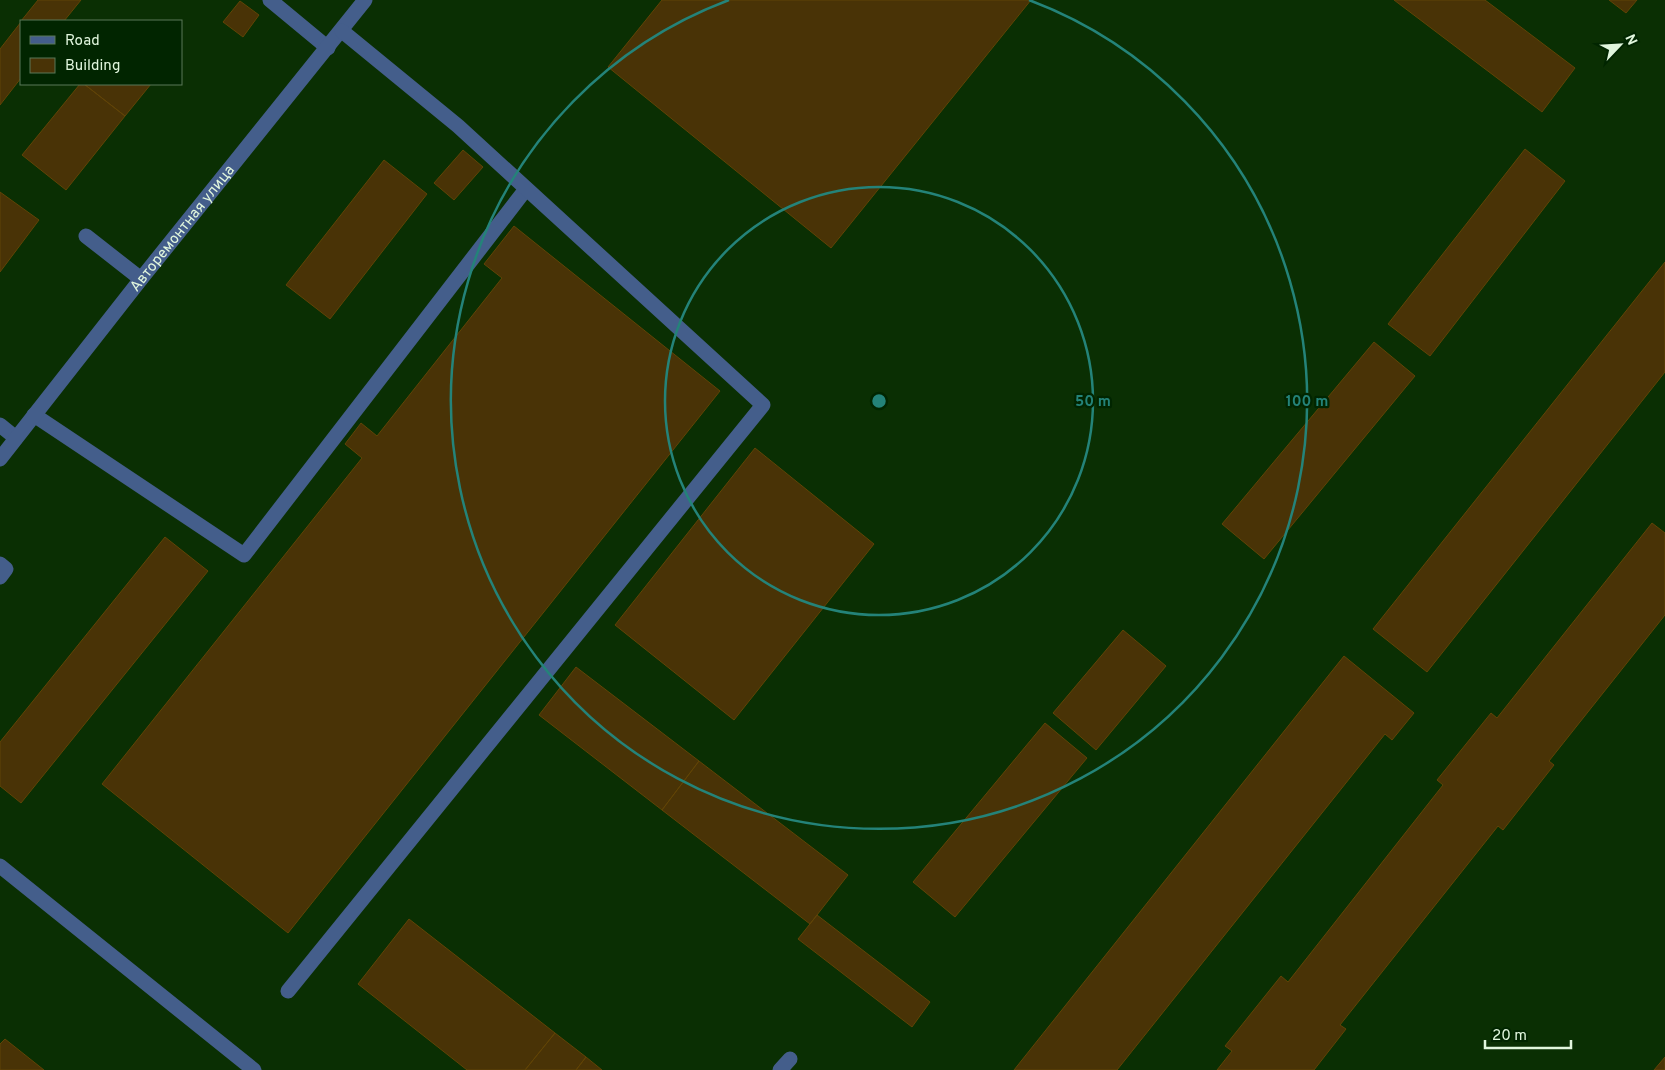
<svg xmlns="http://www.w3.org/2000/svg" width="1665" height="1070" font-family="Overpass,sans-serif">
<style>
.building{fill:#493306;stroke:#614406}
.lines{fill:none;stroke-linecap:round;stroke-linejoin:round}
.minor{stroke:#445e8b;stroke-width:15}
.ring{fill:none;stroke:#248379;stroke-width:2.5}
.labels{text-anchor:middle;stroke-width:4.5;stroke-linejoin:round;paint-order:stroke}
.street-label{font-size:15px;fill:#e1f6dd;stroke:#012500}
.centre{fill:#248379;stroke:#012500;stroke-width:2.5}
.ring-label{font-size:15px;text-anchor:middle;font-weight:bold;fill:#248379;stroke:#012500;stroke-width:4.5;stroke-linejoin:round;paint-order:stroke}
</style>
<rect width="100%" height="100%" fill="#0a2f03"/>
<path class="building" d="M38,0H81L64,21H21Z
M662,0H1031L831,248L608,67Z
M1394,0H1485L1575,68L1542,112Z
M1609,0H1637L1626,13Z
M240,1L259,15L243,37L223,22Z
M21,22V78L0,105V49Z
M80,84H84L125,116L66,190L22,155Z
M84,84H151L125,116Z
M1525,149L1565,181L1430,356L1388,324Z
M463,150L483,167L454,200L434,183Z
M384,160L427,194L330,319L286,285Z
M0,192L39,220L0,272Z
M514,226L720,391L288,933L102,784L362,458L345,444L361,423L377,436L502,278L484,264Z
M1665,262V372L1427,672L1373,629Z
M1374,342L1415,376L1264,559L1222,524Z
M755,448L874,544L734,720L615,625Z
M1652,523L1665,533V615L1549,761L1554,765L1503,830L1498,826L1340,1025L1346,1029L1314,1070H1217L1232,1051L1225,1046L1281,976L1288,982L1443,785L1437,780L1491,713L1497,718Z
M165,537L208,571L21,803L0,786V742Z
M1123,630L1166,666L1096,750L1053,713Z
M1344,656L1414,713L1392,740L1385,734L1117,1070H1014Z
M576,667L699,761L662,810L539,715Z
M1045,723L1087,758L955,917L913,882Z
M699,761L848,875L810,924L662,810Z
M817,915L930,1002L912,1027L798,939Z
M409,919L555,1033L525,1070H467L358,984Z
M555,1033L586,1057L576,1070H525Z
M5,1039L44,1070H0V1044Z
M586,1057L602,1070H576Z
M1665,1057V1070H1654Z"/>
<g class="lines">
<g class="minor">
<path d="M270,0L328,48"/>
<path d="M86,236L141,279"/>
<path d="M34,415L244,555L526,189"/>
<path d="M0,425L16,438"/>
<path id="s1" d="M0,459L141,279L365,0"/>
<path d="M0,564L6,569L0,577"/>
<path d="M0,866L254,1070"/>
<path d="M288,991L763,405L458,126L342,31"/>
<path d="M780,1070L790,1059"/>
</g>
</g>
<g class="ring">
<circle cx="879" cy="401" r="214"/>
<path d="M1029 0A428 428 0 1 1 729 0"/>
</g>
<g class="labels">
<g class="street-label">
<text dy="5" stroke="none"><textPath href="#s1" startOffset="294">Авторемонтная улица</textPath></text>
</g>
</g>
<circle cx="879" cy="401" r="8" class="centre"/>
<g class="ring-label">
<text x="1093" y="406">50 m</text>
<text x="1307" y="406">100 m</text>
</g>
<rect x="20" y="20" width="162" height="65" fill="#012500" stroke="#5b7958"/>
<rect x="30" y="36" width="25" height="8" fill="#445e8b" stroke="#5b7958"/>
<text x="65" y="45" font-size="15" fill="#e1f6dd">Road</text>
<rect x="30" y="58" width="25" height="15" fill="#493306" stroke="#5b7958"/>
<text x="65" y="70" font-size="15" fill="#e1f6dd">Building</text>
<g transform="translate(1620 45) rotate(65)" stroke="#012500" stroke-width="4" paint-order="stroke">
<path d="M0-4L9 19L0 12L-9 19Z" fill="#e1f6dd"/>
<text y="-8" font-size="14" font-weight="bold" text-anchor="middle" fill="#e1f6dd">N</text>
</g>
<path d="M1485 1040v8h86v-8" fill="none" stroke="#e1f6dd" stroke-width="2.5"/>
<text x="1492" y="1040" font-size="15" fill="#e1f6dd" stroke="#012500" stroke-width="4" paint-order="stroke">20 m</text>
</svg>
